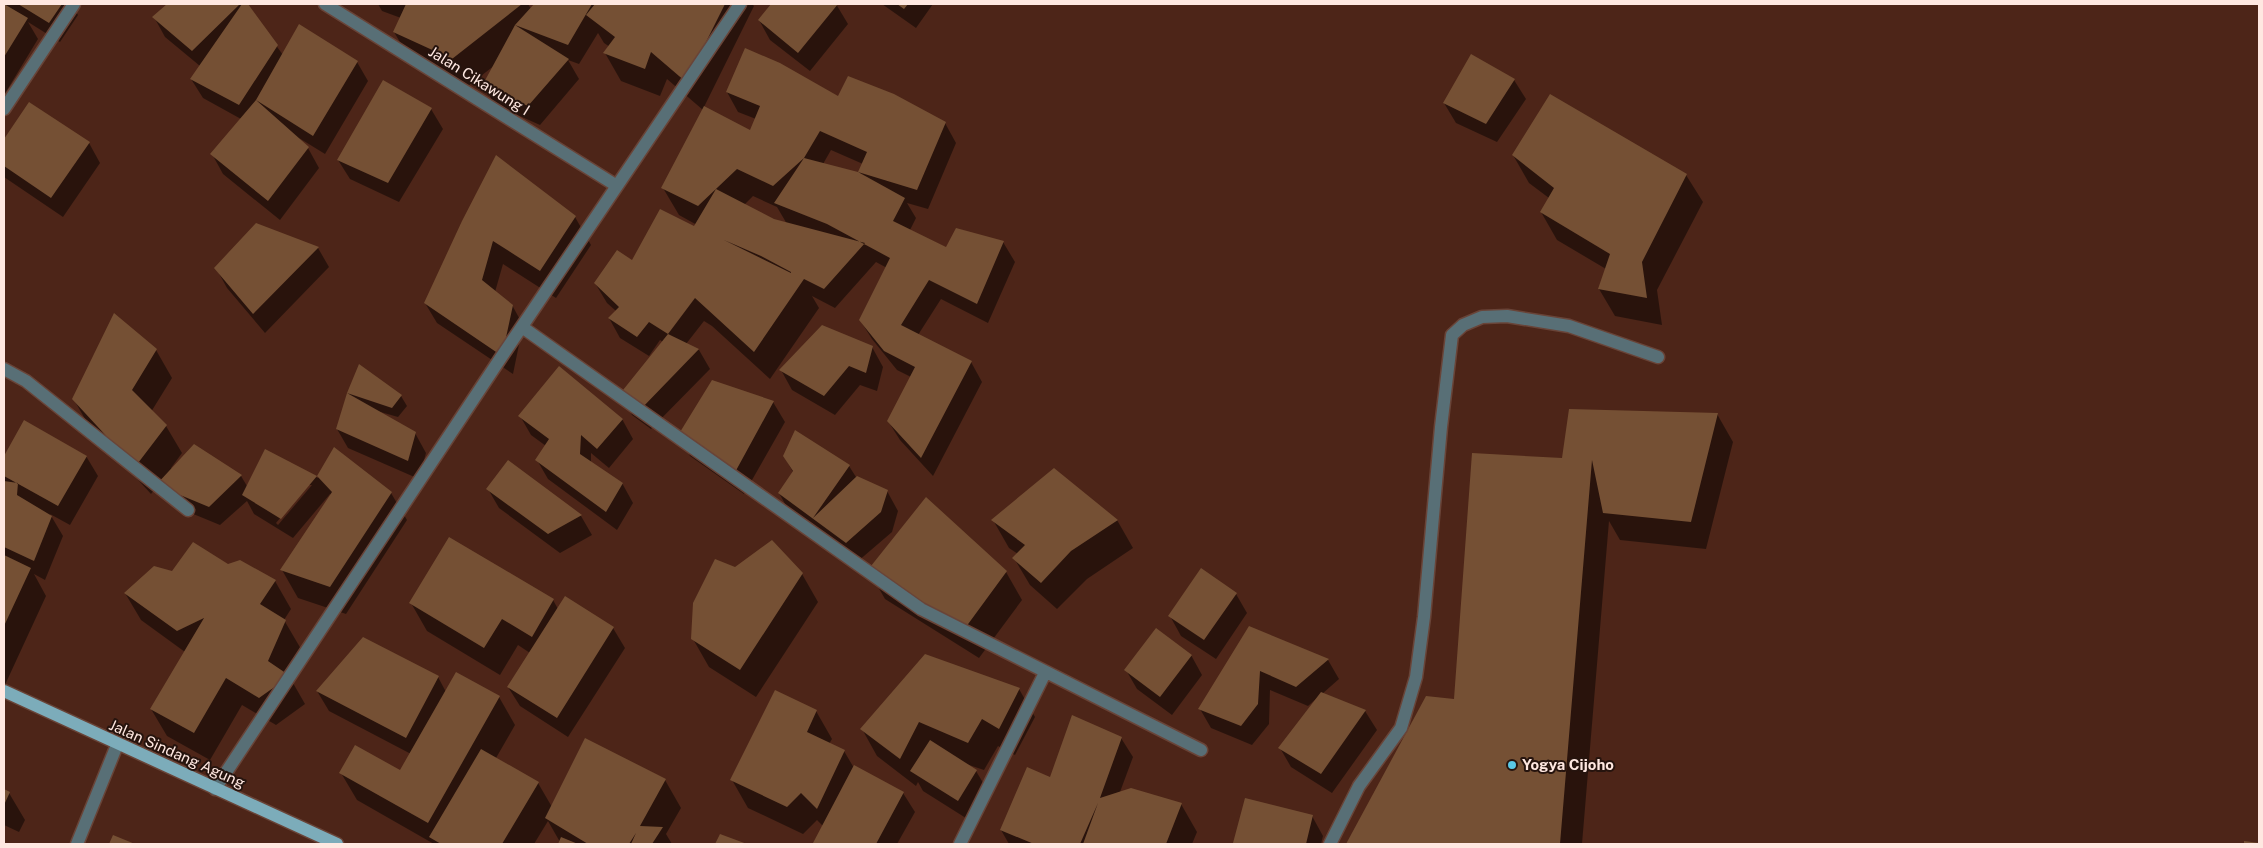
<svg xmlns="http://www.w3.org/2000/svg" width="2263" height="848" font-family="'Public Sans',sans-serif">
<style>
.shadow{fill:#0007;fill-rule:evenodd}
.building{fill:#755034;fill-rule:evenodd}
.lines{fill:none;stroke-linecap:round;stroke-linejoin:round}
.minor-casing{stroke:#694438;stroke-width:15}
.major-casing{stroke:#694438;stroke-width:15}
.minor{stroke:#586f76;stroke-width:12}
.major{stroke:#7cacba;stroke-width:12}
.poi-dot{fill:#5ac8e6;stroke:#26140e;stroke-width:2}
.labels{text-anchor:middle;stroke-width:4;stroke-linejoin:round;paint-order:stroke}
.street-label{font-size:15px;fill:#ffe8e1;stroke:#26140e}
.poi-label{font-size:15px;font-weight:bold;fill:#ffe8e1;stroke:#26140e;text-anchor:start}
</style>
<rect width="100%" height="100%" fill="#4d2518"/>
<path class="shadow" d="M4,4H71L78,15L60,42L28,22L38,39L4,95Z
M168,4H246L283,55L357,62L368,81L325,154L299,138L308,148L319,168L280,220L223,174L212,154L241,119L203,98L191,79L200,66L165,37L154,17Z
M378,4H528L531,9L536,4H752L754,6L704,107L753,133L756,119L738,112L727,92L838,98L945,123L956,143L928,209L907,203L916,218L910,230L947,248L957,229L1003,242L1015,262L988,323L941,299L918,335L971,362L982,382L933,476L900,440L888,421L911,377L897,370L872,339L860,320L887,268L876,262L835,308L812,296L819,308L770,379L712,326L704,321L686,344L699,350L710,369L651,429L632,415L621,395L663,342L660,340L649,356L620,338L609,318L616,311L607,303L595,283L695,228L697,225L679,215L663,188L703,110L667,79L660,96L621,81L605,53L610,47L604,43L598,33L579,64L568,60L579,79L540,125L495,105L484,86L495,65L468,86L410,59L394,32L401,18L382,11ZM831,150L863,164L858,173L823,164ZM753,196L777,207L787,224L774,221L744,205Z
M772,4H836L848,24L810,71L770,40L759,20Z
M882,4H933L916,28Z
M1514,80L1526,99L1497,142L1456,123L1444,103Z
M30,103L89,143L100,163L63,217L4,177V141Z
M431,109L443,129L399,202L350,179L338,160Z
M1513,155L1686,175L1703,202L1657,290L1662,325L1615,316L1599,289L1606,269L1557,240L1541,212L1549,198L1529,183Z
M575,217L591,245L556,298L503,264L495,292L512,305L523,325L513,374L437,323L425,303L463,222Z
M318,248L329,267L265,333L227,288L216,268Z
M872,347L883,367L877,391L860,385L835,415L792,390L781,370Z
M156,350L172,378L151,412L166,426L182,453L171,468L172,469L241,476L247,486L266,451L318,478L334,449L391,493L407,520L346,614L298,598L282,570L331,495L330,494L293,538L254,514L247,501L220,525L169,504L158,485L151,494L89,426L73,398ZM308,485H312L278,525L276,523Z
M348,393L401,396L407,406L398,417L377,411L415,433L426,453L419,479L348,448L337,429Z
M773,402L785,422L744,494L690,456L679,437Z
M1717,414L1733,442L1706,549L1620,540L1609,521L1582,844H1347L1427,698L1455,701L1564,460Z
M520,416L622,419L633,439L609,468L591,453V463L622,483L633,503L617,530L548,479L537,460L546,446L531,435Z
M24,422L86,456L98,476L70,525L50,514L63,536L45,580L34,574L46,596L4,687V459Z
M796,432L849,466L856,477L887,491L898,511L892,532L857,562L790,513L779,493L793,472L784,456Z
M508,462L581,516L592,535L560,553L499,508L488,489Z
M926,499L1006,572L1022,600L979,658L885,599L869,571Z
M993,520H1117L1133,548L1087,579L1057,609L1030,585L1014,558L1018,554L1009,548Z
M449,539L553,600L558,609L565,598L613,628L625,648L568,737L520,706L508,687L530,653L518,645L500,675L427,631L411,603Z
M240,561L275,581L291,609L284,620L301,649L289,676L305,704L276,725L242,705L210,760L167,736L151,709L185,652L141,620L125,593L173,573L228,565Z
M736,569L802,574L818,602L756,697L709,667L693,639Z
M1236,594L1247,613L1216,659L1181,636L1170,616Z
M1250,628L1328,660L1339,679L1322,694L1365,711L1377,730L1332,793L1291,767L1280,748L1317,698L1308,706L1270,690L1269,724L1252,745L1211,728L1200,709Z
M1191,655L1202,675L1172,715L1137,689L1126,670Z
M438,677L446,692L499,697L515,725L496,758L538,783L552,807L586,740L665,780L681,808L666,834L672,844H559L560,842L548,821L534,844H434L357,800L341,773L401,772L411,754L329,711L317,691Z
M1019,689L1035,717L1015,755L998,746L984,770L963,763L976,771L988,791L969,820L923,791L918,782L916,786L877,756L862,729Z
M816,711L832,739L829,744L844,751L854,768L903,793L915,812L897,844H815L823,826L817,820L803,834L748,808L732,780Z
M1121,738L1133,757L1120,792L1181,804L1197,832L1192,844H1009L1001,830L1050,778Z
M4,790L9,793L25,820L19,832L4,825Z
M1312,816L1323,836L1321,844H1236L1234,842Z"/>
<path class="building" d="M4,4L28,18L4,57Z
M18,4H62L49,23Z
M167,4H240L192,51L152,17Z
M242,4H248L278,45L239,105L190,79Z
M406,4H522L452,59L393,32Z
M534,4H592L568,45L515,25L569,59L528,106L482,86L515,25Z
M595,4H725L686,82L651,52L645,69L603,53L615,37L586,15Z
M771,4H838L798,53L758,20Z
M897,4H908L904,9Z
M299,24L358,61L313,136L256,100L309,147L268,201L210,154L256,100Z
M745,48L780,63L838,96L848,76L894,94L946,122L917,190L858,172L867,152L820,131L804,158L858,172L905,198L893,221L946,247L956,228L1004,241L977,304L929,280L901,325L972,361L921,458L887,421L915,367L884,351L859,320L890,258L827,224L774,203L804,158L773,186L737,169L698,206L661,188L704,106L750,130L760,106L726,92Z
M1471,54L1515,79L1486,124L1443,103Z
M383,80L432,108L388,183L337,160Z
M1550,94L1687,174L1642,262L1647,298L1598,289L1610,254L1540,212L1554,188L1512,155Z
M29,102L90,142L51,198L4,166V139Z
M496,155L576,216L540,271L493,241L482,280L513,305L502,356L424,303L462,221Z
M716,189L774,219L865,243L824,289L804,279L754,352L695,298L668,334L649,322L637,337L608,318L619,307L594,283L617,250L632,260L660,209L694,226ZM724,240L761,256L791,272V273Z
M256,223L319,247L253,314L214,268Z
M114,313L157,349L132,390L167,425L135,467L72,399Z
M822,325L873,346L866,373L849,366L824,396L779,370Z
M668,334L699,349L640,410L619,395Z
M359,364L402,395L392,408L347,393L416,432L408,461L336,429L347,393Z
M559,366L623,419L597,449L581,435L580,454L623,483L606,512L535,460L549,439L518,416Z
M712,380L774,401L733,476L677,437Z
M1569,409L1718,413L1691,522L1603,513L1592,460L1560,844H1346L1426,696L1454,699L1472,453L1562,458Z
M24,420L87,456L58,506L4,476V456Z
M795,430L850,465L813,518L857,476L888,490L881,512L846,543L778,493L793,471L783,456Z
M194,444L242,475L209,507L156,485Z
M334,447L392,492L330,587L280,570L332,492L317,476Z
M265,449L317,476L281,519L242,495Z
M508,460L582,515L548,534L486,489Z
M1054,468L1118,520L1071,551L1041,583L1012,558L1025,545L991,520Z
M4,481L18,483L17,495L52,516L34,561L4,547Z
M926,497L1007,571L963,631L867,571Z
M449,537L554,599L532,637L502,619L484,648L409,603Z
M772,540L803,573L740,670L691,639L693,603L715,559L735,567Z
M193,542L228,564L240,560L276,580L260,604L286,620L268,661L290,676L259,698L226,678L194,733L150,709L204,618L177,631L124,593L154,566L172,571Z
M4,555L31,568L4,626Z
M1201,568L1237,593L1204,640L1168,616Z
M565,596L614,627L557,718L507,687Z
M1249,626L1329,659L1296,687L1260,671L1258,704L1241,726L1198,709Z
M1156,628L1192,655L1160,697L1124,670Z
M363,637L439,676L406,738L316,691Z
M925,654L1020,688L999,729L982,719L968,743L919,722L900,759L860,729Z
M456,672L500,696L428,823L339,773L355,745L400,770Z
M775,690L817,710L807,732L845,750L817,809L801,793L787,807L730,780Z
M1321,692L1366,710L1321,774L1278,748Z
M1072,715L1122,737L1100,798L1131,788L1182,803L1166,844H1083L1098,803L1080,844H1034L1000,830L1027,767L1050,777Z
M585,738L666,779L640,826L663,827L652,844H631L636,833L629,844H588L545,818Z
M930,740L977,770L958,801L910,771Z
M481,749L539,782L502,844H441L429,837Z
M854,765L904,792L876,844H816L813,843Z
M4,789L10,792L4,805Z
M1245,798L1313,815L1306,844L1233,843Z
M720,834L747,844H715Z
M113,835L135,844H109Z
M561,837L578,844H558Z
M2244,841L2259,843V844H2244Z"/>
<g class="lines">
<g class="minor-casing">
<path id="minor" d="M325,4L617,186
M4,109L74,4
M522,327L921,609L1201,750
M4,369L26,381L188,510
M215,789L502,356L740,4
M77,844L117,745
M960,844L1045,673
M1330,844L1359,786L1401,728L1416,677L1424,617L1441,427L1452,335L1463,325L1482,317L1507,316L1569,326L1658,357"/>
</g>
<g class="major-casing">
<path id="major" d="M4,691L337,844"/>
</g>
<use href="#minor" class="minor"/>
<use href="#major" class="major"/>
</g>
<circle class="poi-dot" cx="1512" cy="765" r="5"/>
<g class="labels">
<g class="street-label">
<text transform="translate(479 81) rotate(32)" y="5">Jalan Cikawung I</text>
<text transform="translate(177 754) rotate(24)" y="5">Jalan Sindang Agung</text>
</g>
<g class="poi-label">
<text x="1522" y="770">Yogya Cijoho</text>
</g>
</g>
<rect width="2263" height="848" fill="none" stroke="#ffe8e1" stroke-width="10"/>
</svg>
